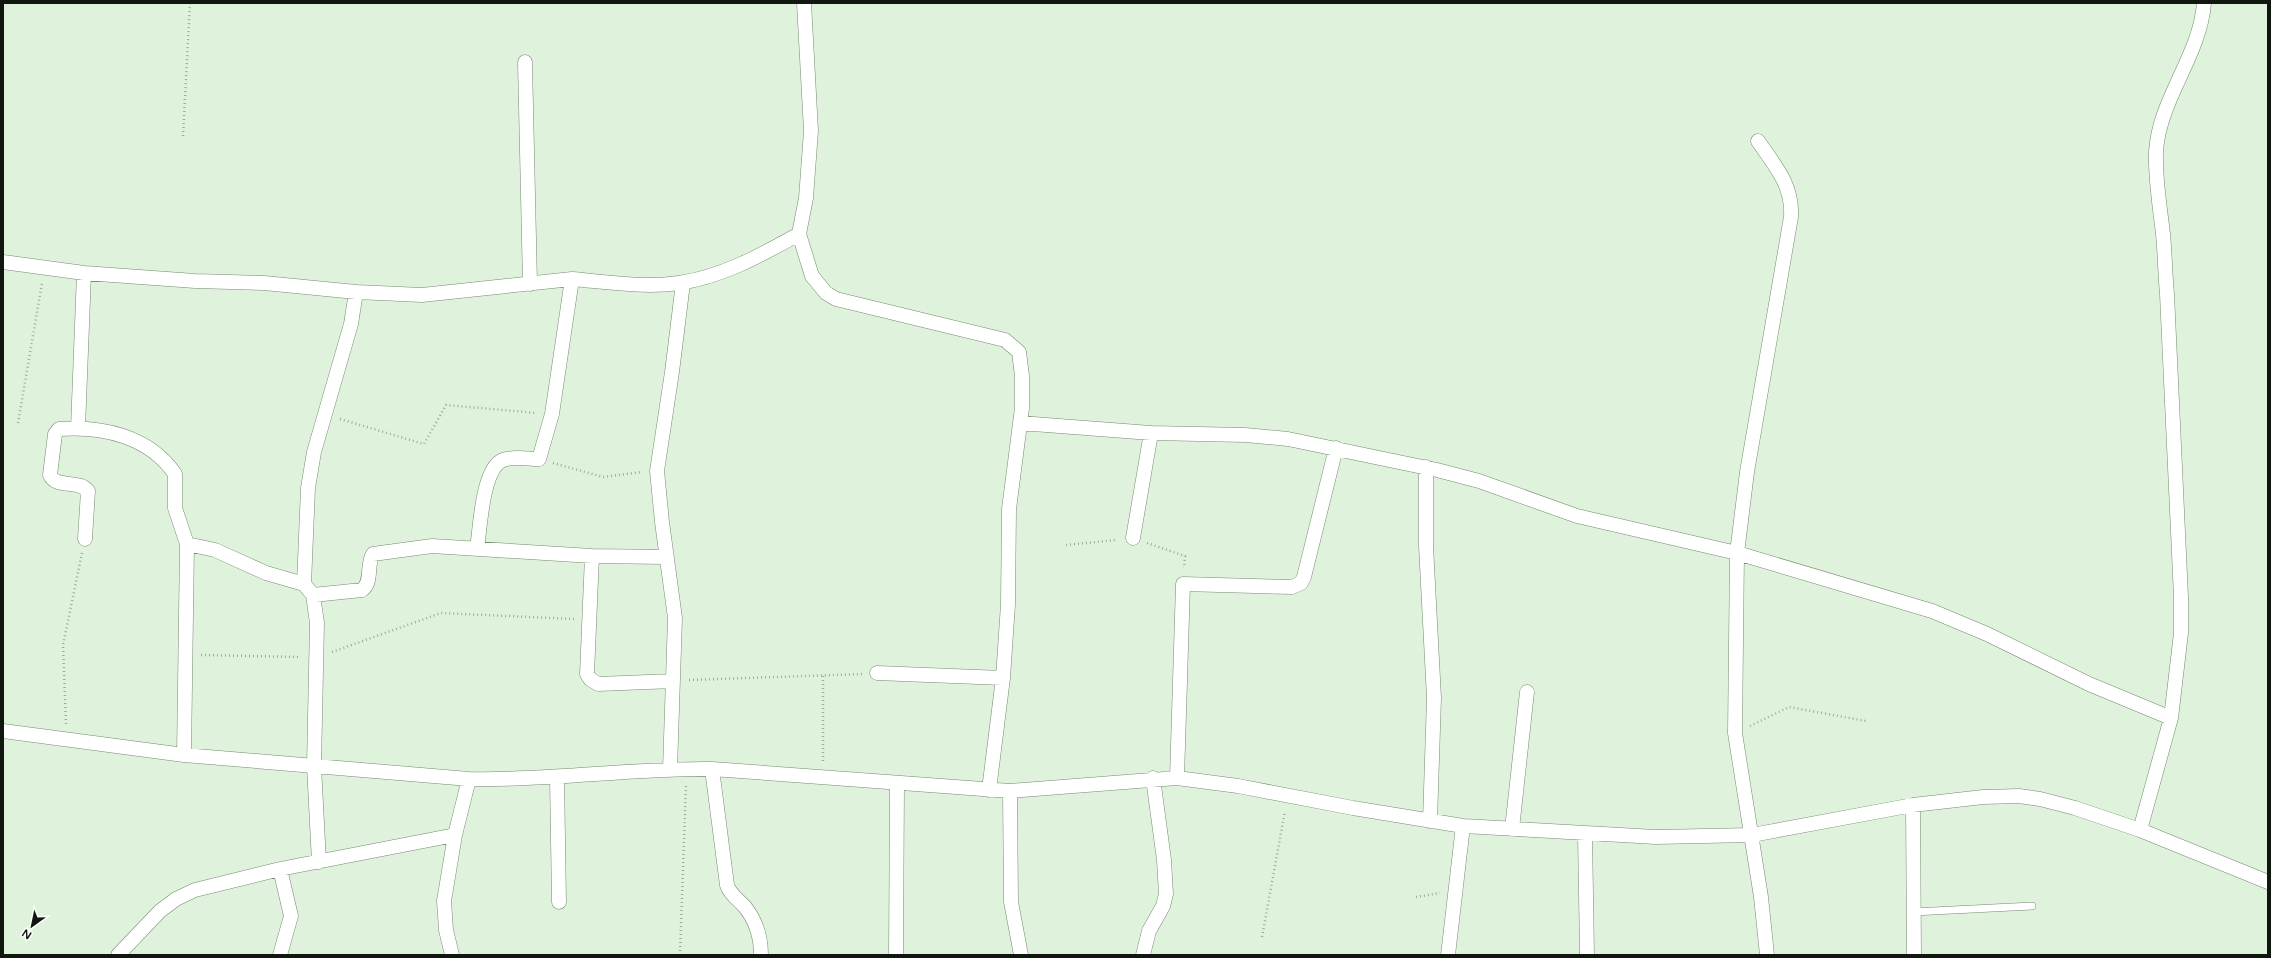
<svg xmlns="http://www.w3.org/2000/svg" width="2271" height="958" font-family="'Varela Round',sans-serif">
<style>
.lines{fill:none;stroke-linecap:round;stroke-linejoin:round}
.service-casing{stroke:#788974;stroke-width:8}
.minor-casing{stroke:#788974;stroke-width:15}
.path{stroke:#9dac9a;stroke-width:2.5;stroke-dasharray:1 3;stroke-linecap:butt}
.service{stroke:#fff;stroke-width:7}
.minor{stroke:#fff;stroke-width:14}
</style>
<rect width="100%" height="100%" fill="#dff2db"/>
<g class="lines">
<g class="service-casing">
<path id="service" d="M1913,912L2032,906"/>
</g>
<g class="minor-casing">
<path id="minor" d="M804,3L811,131L806,198L799,234L812,276L826,293L836,299L1005,340L1019,352L1022,376V408L1009,509L1008,604L1003,678
M525,62L530,284
M1758,141C1775,166 1793,185 1791,217L1747,472L1737,553L1735,733L1761,897L1767,955
M3,262L84,273L195,281L264,283L356,292L422,295L572,279L552,414L539,459C528,459 513,456 503,460C482,468 480,530 477,549
M572,279C607,282 644,288 679,283C722,277 761,255 799,234
M1020,423L1151,433L1245,435L1288,439L1437,470L1479,481L1577,516L1737,553L1932,611L1987,634L2089,684L2171,718
M78,428L84,273
M1426,467V546L1434,698L1430,821
M1133,538L1151,433
M85,539L88,491C79,479 56,489 50,475L55,434L59,429C102,426 149,436 175,474V508L187,544
M592,556L587,674L590,679L598,684L673,681
M313,595L362,590C373,582 366,565 373,554L432,546L592,556L666,557
M877,673L1003,678L989,790
M3,731L184,755L469,779C550,781 631,768 712,769L1010,791L1177,778L1238,786L1353,808L1463,826L1656,837L1752,835L1913,805L1983,797L2019,796L2040,799L2075,808L2140,830L2268,882
M184,755L187,544L215,550L266,573L304,584
M670,769L675,618L662,522L657,471L672,372L683,283
M712,769L727,885C730,895 739,900 745,907C757,922 761,937 761,955
M557,777L559,902
M1177,778L1183,584L1292,587L1301,583L1304,577L1336,448
M1010,791L1011,902L1021,955
M1913,805L1914,955
M1512,829L1527,692
M2140,830L2171,718L2181,633V597C2176,496 2172,395 2167,294C2165,274 2165,253 2163,234C2160,207 2155,179 2156,152C2159,99 2200,56 2204,3
M1585,834L1587,955
M455,835L469,779
M319,862L314,766L317,623L313,595L304,584L308,488L314,452L351,324L356,292
M118,955L160,911L176,899L195,890L280,869L455,835L444,901L446,930L452,955
M280,955L291,916L280,869
M896,955L897,783
M1143,955L1149,931L1163,906L1166,894L1164,860L1153,778
M1448,955L1463,826"/>
</g>
<path class="path" d="M183,136L190,3
M340,419L424,444L446,405L537,413
M18,423L42,283
M553,463L603,477L642,472
M1147,543L1185,556L1184,568
M1066,545L1117,540
M332,652L441,613L574,619
M201,655L300,657
M689,680L862,674
M66,724L63,645L82,553
M1750,726L1789,707L1866,721
M823,761V676
M1416,897L1440,893
M1262,937L1285,811
M680,955L686,784"/>
<use href="#service" class="service"/>
<use href="#minor" class="minor"/>
</g>
<rect width="2271" height="958" fill="none" stroke="#10170f" stroke-width="8"/>
<g transform="translate(32 926) rotate(213)" stroke="#ffffff" stroke-width="3" paint-order="stroke">
<path d="M0-3L7 15L0 10L-7 15Z" fill="#10170f"/>
<text y="-6" font-size="11" font-weight="bold" text-anchor="middle" fill="#10170f">N</text>
</g>
</svg>
